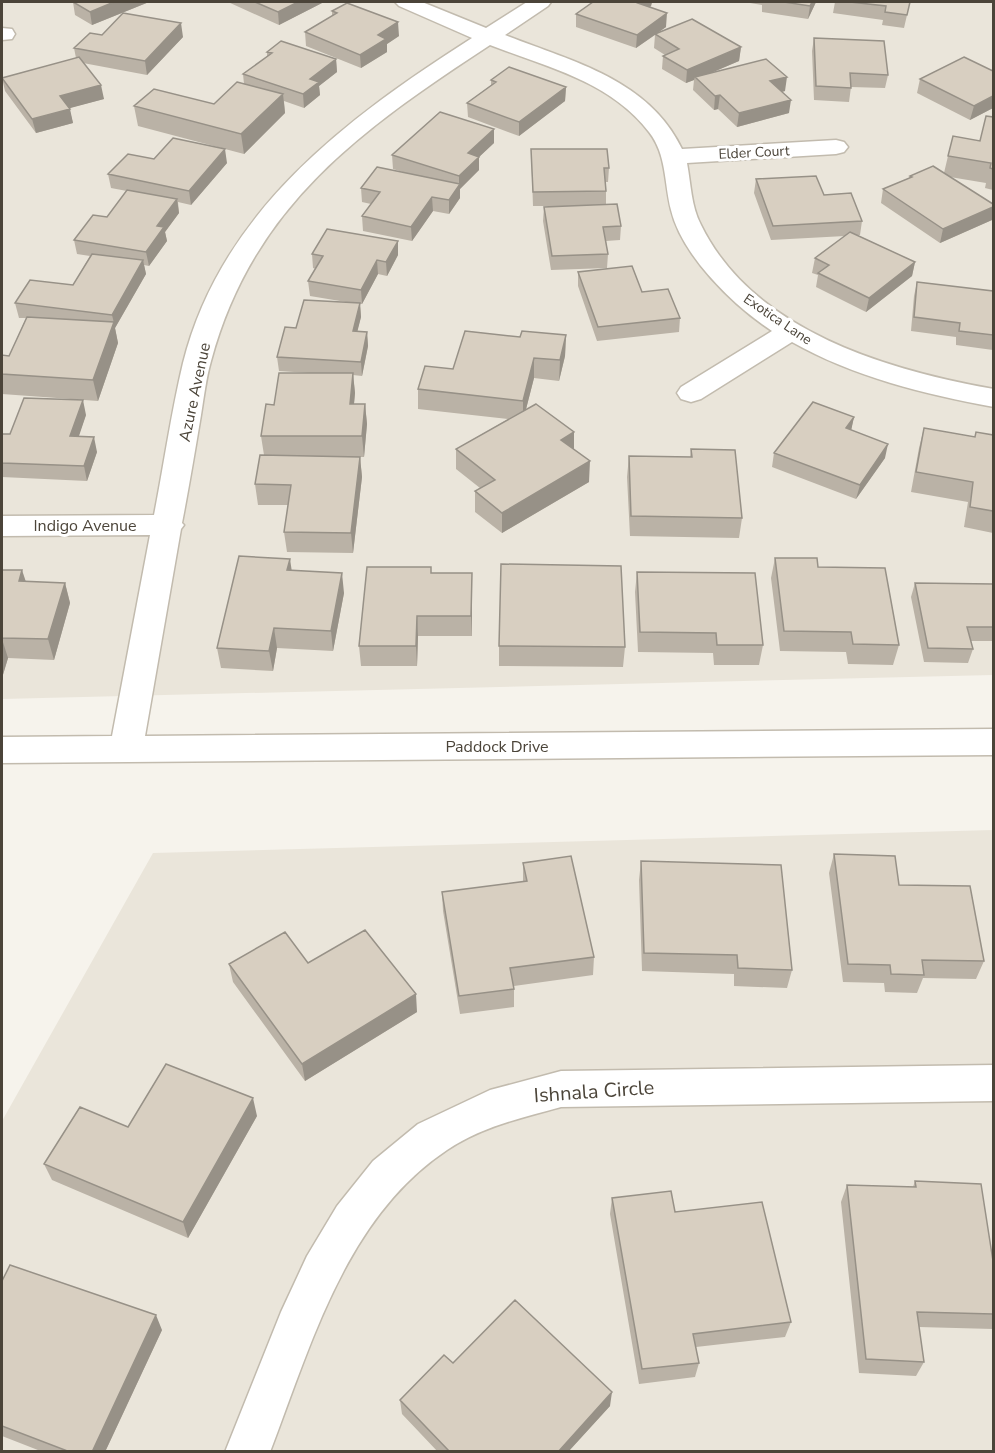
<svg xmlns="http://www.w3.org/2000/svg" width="995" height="1453" font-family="'Nunito Sans',sans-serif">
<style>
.residential{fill:#eae5da}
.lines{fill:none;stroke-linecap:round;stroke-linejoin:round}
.minor-casing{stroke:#c2bbae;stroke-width:3}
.minor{fill:#fff;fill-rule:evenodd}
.wall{fill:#bab2a6}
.shaded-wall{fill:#979187}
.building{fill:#d8cfc1;stroke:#979187;stroke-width:1.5}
.labels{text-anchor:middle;stroke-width:6;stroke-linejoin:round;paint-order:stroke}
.far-street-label{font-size:14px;fill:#4b4439;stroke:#fff}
.street-label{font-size:16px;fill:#4b4439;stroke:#fff}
.near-street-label{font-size:20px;fill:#4b4439;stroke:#fff}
</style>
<rect width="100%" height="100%" fill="#f6f3ec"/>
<path class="residential" d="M2,2H993V675L2,699Z
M993,830V1451L2,1452V1121L153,853Z"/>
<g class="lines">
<g class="minor-casing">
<path id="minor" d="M395,2H422L486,28L527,2H551L548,6L505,35C571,61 649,79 682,149L836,140L844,142L848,147L844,152L836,154L687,163C691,184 691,206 701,225C753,331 887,370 994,389V407C924,394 854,377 792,342L701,399L691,402L681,399L677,393L681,387L772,331C734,306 682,256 671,210C664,183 667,155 649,132C610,81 547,67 490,45C362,129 253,205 211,361C206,378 204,397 201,415C195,451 189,487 182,523L184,525L181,529L145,736L994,729V755L2,763V737L112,736L150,535L2,536V516L154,515C164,464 171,413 183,363C221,211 347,118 472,38L399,6Z
M2,28L12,29L15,34L12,39L2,40Z
M994,1065V1101L561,1107C521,1118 481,1127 447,1150C346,1217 311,1345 270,1452H225L281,1312L307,1256L337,1206L373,1161L418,1124L490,1090L561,1071Z"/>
</g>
<use href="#minor" class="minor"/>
</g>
<path class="wall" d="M73,2H149L92,25L75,15Z
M228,2H322V3L279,25Z
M593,2H652L651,6L650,7L666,27L656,34L741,47L739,61L713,72L785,91L782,92L789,113L737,127L718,109L714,110L693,90L694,80L686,83L662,69L663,56L665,55L654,48L655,35L636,48L576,27V14Z
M744,2H816L808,19L762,12V5Z
M835,2H910L904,28L882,25L883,20L833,13Z
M332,11L399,36L387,44V52L361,68L306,46L305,32L332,16Z
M102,35L183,37L147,75L83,63L104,99L69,108L73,123L36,133L5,91L2,78L76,58L74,48Z
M814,38L888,75L885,88L851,87L849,102L814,100L812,51Z
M267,52L336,59L337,72L319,86L320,95L304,108L284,101L285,113L244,154L138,126L134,106L214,104L244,84L243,74L267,57Z
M993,71V108L970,120L917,93L920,79Z
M491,80L566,87L565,101L519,136L468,117L467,103L491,85Z
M993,117V190L985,188L986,183L950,177L992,220L940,243L881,203L883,189L909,178L910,176L944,173L948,156L980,141Z
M494,143L479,157V170L460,189V198L449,214L433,211L412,241L363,231L362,216L371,204L362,202L361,188L409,174L393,169L392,155Z
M531,149L609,168L608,182H605L606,191V205L621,226L620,240L606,241L608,254L607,268L551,270L543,221L544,207L582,206H533Z
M154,159L227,163L191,205L178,202L179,213L165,232L167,241L149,266L144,265L146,274L115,328L118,343L98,401L2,394V355L9,356L26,318H19L15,303L73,285L90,256L77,254L74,240L107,217L127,191L111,188L108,174Z
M756,179L862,221L860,235H857L915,262L912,276L866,312L816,287L818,275L812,273L815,258L845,236L771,240L754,193Z
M398,241V255L387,276L378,274L362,304H360L361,317L357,331L367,332L368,346L362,376L353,375L355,393L354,404H365L367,424L364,457H360L362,477L353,553L287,552L284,532L288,505H258L255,484L264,455L261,436L274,405L309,373L279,371L277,357L296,328L346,302L310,296L308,281L316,269L313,268L312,254Z
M578,272L642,292L680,318L679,332L597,341L578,286Z
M917,282L993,291V350L956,345V337L911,331L914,296Z
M566,335L565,356L559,381L534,378L526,409L574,432V449L589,482L502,533L475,512V491L480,488L456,469V449L508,419L418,409V389L453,369L520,337Z
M86,415L78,437L97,452L87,481L2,477V435L10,434Z
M854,417L851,430L885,458L856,499L772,467L774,453Z
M924,428L974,437L993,435V533L964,527L968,502L911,492L919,448Z
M691,449L742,518L739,538L630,536L627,477L629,456L690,457Z
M775,558L899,645L893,665L848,664L846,652L780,651L771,578Z
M2,570L26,582L65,583L70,603L54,660L8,658L2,678Z
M291,570L344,593L333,651L277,648L273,671L221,668L217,648Z
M637,572L763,645L759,665H714L713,653L638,652L635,592Z
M472,573V636H418L417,666H361L359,646Z
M915,583L993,584V641H970L973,649L968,663L924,662L911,597Z
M499,646L625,647L623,667L499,666Z
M834,854L899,885L984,961L976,979L923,978L917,993L885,992L884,983L843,982L829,873Z
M641,861L792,970L787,988L734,986V974L642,971L639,880Z
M523,863L594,957L593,975L514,986V1007L460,1014L443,911L442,892L523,882Z
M308,963L417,1012L305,1081L233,982L229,964Z
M257,1116L188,1238L52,1180L44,1164Z
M915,1181L993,1261V1329L919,1327L924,1362L916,1376L859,1373L841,1202L847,1185L913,1187Z
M612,1198L675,1212L791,1322L785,1337L696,1347L699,1363L695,1377L639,1384L610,1214Z
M2,1281L162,1330L105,1452H43L2,1436Z
M453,1363L610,1406L568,1452H438L402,1414L400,1400Z"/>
<path class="shaded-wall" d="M114,2H149L92,25L90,12Z
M298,2H322V3L279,25L278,12Z
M640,2H652L651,6L637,16L638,3Z
M812,2H816L808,19L810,6Z
M667,13L666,27L636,48L637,35Z
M398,22L399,36L387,44V52L361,68L360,55L378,35Z
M181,23L183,37L147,75L145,61Z
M741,47L739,61L697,79L695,77L694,80L686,83L687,70Z
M336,59L337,72L319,86L320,95L304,108L303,94L310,79Z
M787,77L785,91L769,95L770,81Z
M101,85L104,99L63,110L60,96Z
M566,87L565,101L519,136V122Z
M283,94L285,113L244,154L241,134Z
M720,95L718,109L714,110L715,96Z
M993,96V108L970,120L974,106Z
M791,100L789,113L737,127L739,113Z
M70,109L73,123L36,133L32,119Z
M494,129V143L479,157V170L460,189V198L449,214V200L459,185V176L468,153Z
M225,149L227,163L191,205L189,191Z
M432,197L433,211L412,241L411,227Z
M177,199L179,213L165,232L167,241L149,266L146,252L157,226Z
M993,207V213L992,220L940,243L943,229Z
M398,241V255L387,276L386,262Z
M143,260L146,274L115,328L118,343L98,401L93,380L114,323L112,315Z
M377,260L378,274L362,304L361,290Z
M915,262L912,276L866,312L869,298Z
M360,303L361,317L354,345L353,331Z
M367,332L368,346L362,376L361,362Z
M566,335L565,356L559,381L560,360Z
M534,358V378L523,421V401Z
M353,373L355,393L352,424L350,404Z
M83,400L86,415L74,451L70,436Z
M365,404L367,424L364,457L362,436Z
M854,417L851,431L846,428Z
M574,432V453L561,440Z
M94,437L97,452L87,481L84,466Z
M888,444L885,458L856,499L860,485Z
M360,457L362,477L353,553L351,533Z
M590,461L589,482L502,533V513Z
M290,559L293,579L287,570Z
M22,570L29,591L19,581Z
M342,573L344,593L333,651L331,631Z
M472,573V636L471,616Z
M65,583L70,603L54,660L48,639Z
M417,616L418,636L417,666L416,646Z
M274,628L277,648L273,671L269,651Z
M2,639L8,658L2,678Z
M416,994L417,1012L305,1081L302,1064Z
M253,1098L257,1116L188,1238L183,1222Z
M156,1315L162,1330L105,1452H92Z
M612,1392L610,1406L568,1452H558Z"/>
<path class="building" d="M73,2H114L90,12Z
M255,2H298L278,12Z
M593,2H640L638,3L667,13L637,35L576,14Z
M784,2H812L810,6Z
M850,2H910L907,15L885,12L886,6Z
M347,3L398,22L378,35L386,39L360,55L305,32L337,13L332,11Z
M123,13L181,23L145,61L74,48L90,33L102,35Z
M692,19L741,47L687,70L663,56L679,49L655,34Z
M814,38L884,41L888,75L850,73L851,88L816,86Z
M281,41L336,59L310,79L319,82L303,94L243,74L272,53L267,52Z
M79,57L101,85L60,96L70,109L32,119L2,78Z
M964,57L993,71V96L974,106L920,79Z
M766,59L787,77L770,81L791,100L739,113L720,95L715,96L695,77Z
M509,67L566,87L519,122L467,103L496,82L491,80Z
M237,82L283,94L241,134L134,106L154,89L214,104Z
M440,112L494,129L468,153L479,157L459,176L392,155Z
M986,116L993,117V169L990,168L991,163L948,156L953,136L980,141Z
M173,138L225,149L189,191L108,174L128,154L154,159Z
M531,149H607L609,168H604L606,191L533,192Z
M933,166L993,204V207L943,229L883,189L912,177L910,176Z
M377,167L460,184L449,200L432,197L411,227L362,216L380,192L361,188Z
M816,176L824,195L851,193L862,221L773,226L756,179Z
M127,190L177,199L157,226L164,227L146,252L74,240L93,215L107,217Z
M617,204L621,226L603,227L608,254L552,256L544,207Z
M327,229L398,241L386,262L377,260L361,290L308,281L323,256L312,254Z
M850,232L915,262L869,298L818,273L829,265L815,258Z
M92,254L143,260L112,315L15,303L30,280L73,285Z
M632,266L642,292L668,289L680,318L598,327L578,272Z
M917,282L993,291V335L959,331L960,323L914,317Z
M304,300L360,303L353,331L367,332L361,362L277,357L285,327L296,328Z
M27,317L114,322L93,380L2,374V355L9,356Z
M465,331L520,337L522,331L566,335L560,360L534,358L523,401L418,389L425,366L453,369Z
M279,373H353L350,404H365L362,436H261L266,404L274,405Z
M24,398L83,400L70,436L94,437L84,466L2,463V434H10Z
M813,402L854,417L846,428L888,444L860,485L774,453Z
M536,404L574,432L561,440L590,461L502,513L475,491L495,480L456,449Z
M924,428L975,437L976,432L993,435V511L970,507L973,482L916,472Z
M691,449L735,450L742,518L631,516L629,456L692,457Z
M260,455L360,457L351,533L284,532L291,485L255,484Z
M239,556L290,559L287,570L342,573L331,631L274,628L269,651L217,648Z
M775,558H817L818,567L885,568L899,645L853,644L851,632L784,631Z
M501,564L621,566L625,647L499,646Z
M367,567H431V573H472L471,616H417L416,646H359Z
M2,570H22L19,581L65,583L48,639L2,638Z
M637,572L755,573L763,645H717L716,633L640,632Z
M915,583L993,584V627H967L973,649L928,648Z
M834,854L895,856L899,885L970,886L984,961L922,960L924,975L891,974L890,965L848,964Z
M571,856L594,957L510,968L514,989L459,996L442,892L527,881L523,863Z
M641,861L781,865L792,970L738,968L737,955L644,953Z
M365,930L416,994L302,1064L229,964L285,932L308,963Z
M166,1064L253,1098L183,1222L44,1164L80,1107L128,1127Z
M915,1181L981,1184L993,1261V1314L917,1312L924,1362L866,1359L847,1185L916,1187Z
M671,1191L675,1212L762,1202L791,1322L693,1334L699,1363L642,1369L612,1198Z
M10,1265L156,1315L92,1452H70L2,1426V1281Z
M515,1300L612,1392L558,1452H450L400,1400L444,1355L453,1363Z"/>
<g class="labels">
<g class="far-street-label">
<text transform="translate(754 152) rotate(-3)" y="5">Elder Court</text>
<text transform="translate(778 319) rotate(34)" y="5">Exotica Lane</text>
</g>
<g class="street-label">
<text transform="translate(194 392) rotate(-78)" y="6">Azure Avenue</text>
<text x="85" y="531">Indigo Avenue</text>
<text x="497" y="752">Paddock Drive</text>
</g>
<g class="near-street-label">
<text transform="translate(594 1091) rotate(-4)" y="7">Ishnala Circle</text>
</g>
</g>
<rect width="995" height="1453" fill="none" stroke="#4b4439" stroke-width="6"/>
</svg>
